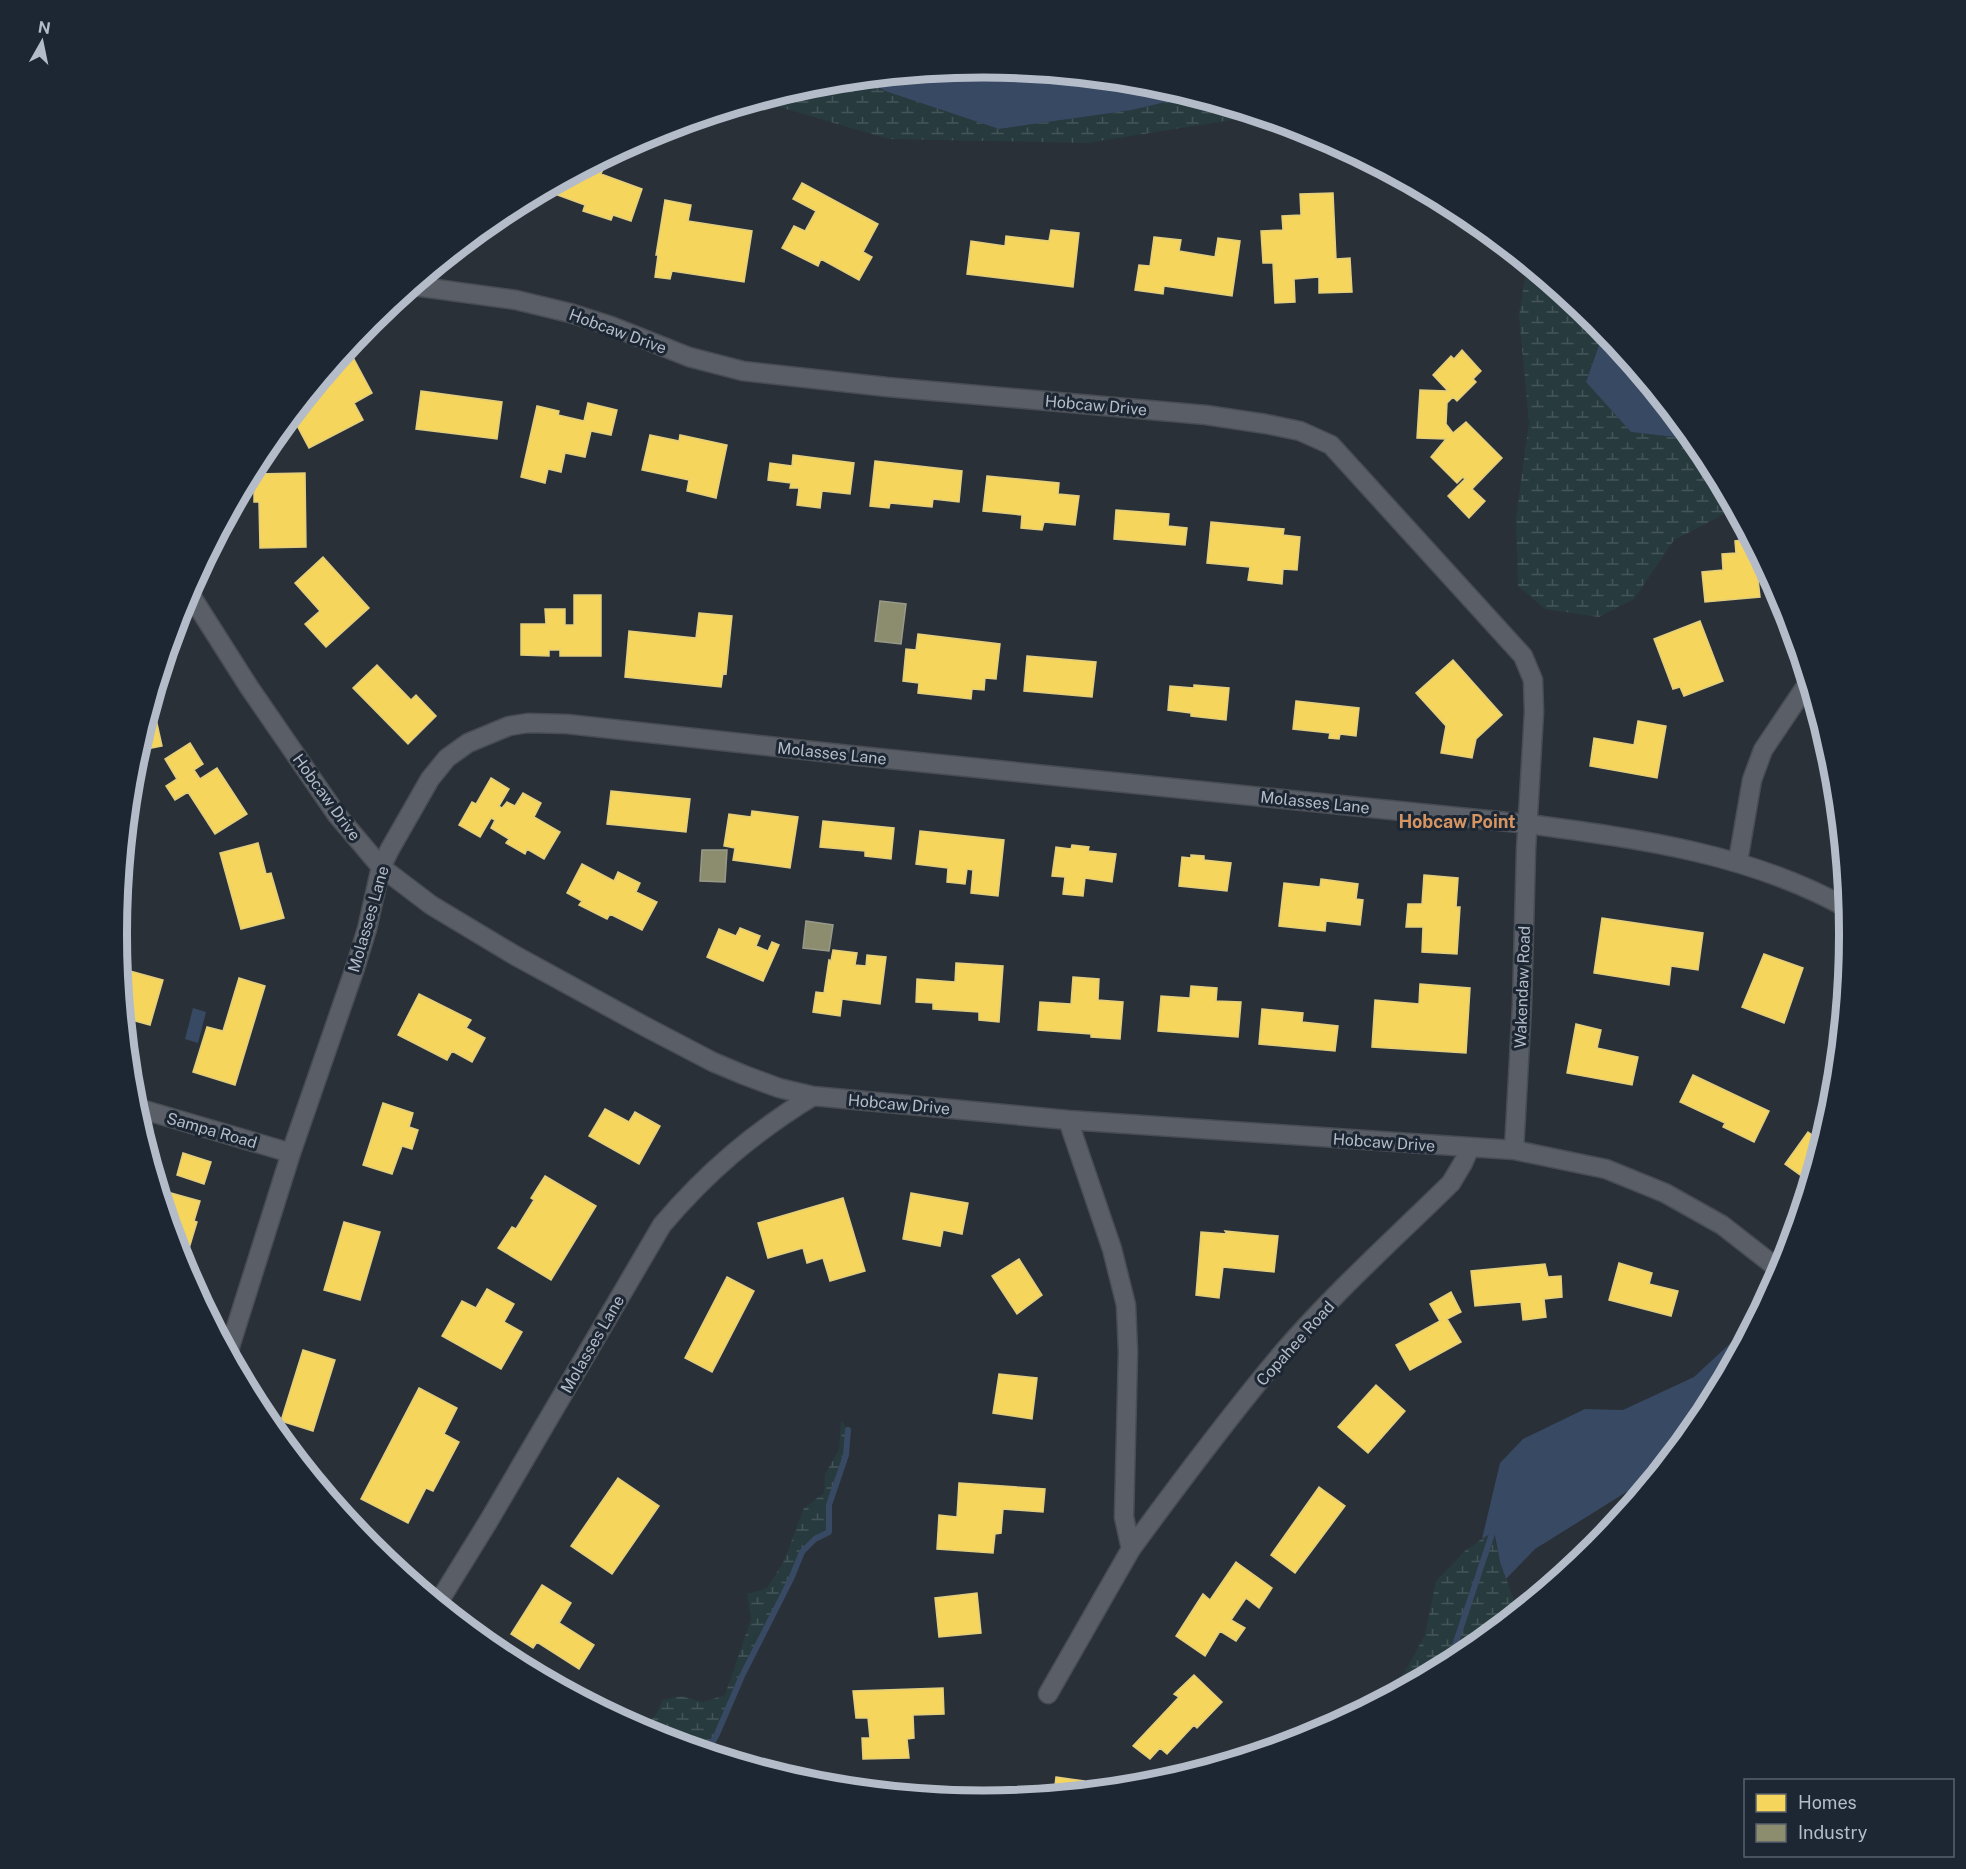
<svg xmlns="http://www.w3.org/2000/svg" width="1966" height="1869" font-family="'Public Sans',sans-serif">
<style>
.wetland{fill:url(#wetland-marsh)}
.water{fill:#384963}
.homes{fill:#f6d55c;stroke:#e2ce7d;stroke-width:1.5}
.industry{fill:#8c8c6e;stroke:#989a89;stroke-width:1.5}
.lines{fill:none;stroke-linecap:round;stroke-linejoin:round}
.stream{stroke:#384963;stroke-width:6}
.street-casing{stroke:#484c53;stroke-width:21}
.street{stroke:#5a5e66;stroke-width:18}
.labels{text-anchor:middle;stroke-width:6;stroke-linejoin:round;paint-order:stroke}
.street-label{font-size:16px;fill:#b4bcc9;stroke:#1d2633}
.neighbourhood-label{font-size:18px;font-weight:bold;fill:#d59563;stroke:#1d2633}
.rim{fill:none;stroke:#b4bcc9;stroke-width:8}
</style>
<defs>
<pattern id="wetland-marsh" width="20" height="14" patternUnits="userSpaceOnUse" patternTransform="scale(1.5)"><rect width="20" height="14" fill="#273a3e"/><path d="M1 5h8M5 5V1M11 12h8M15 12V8" fill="none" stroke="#445559"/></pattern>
</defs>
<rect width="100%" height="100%" fill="#2a3038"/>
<path class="wetland" d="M865,79L885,91L999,129L1132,110L1191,96L1256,116L1087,143L889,139L759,101L814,84Z
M1527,265L1596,322L1604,331L1586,382L1631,432L1692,439L1704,453L1734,509L1674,540L1634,599L1599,617L1545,609L1518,586L1516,519L1529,422L1519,316Z
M841,1420L848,1430L846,1455L829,1505V1532L818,1537L802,1552L791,1579L742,1676L717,1734L707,1752L651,1735L632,1725C653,1723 655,1719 662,1700L680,1696L703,1702L725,1695L751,1619L747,1594L767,1588L783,1563L804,1508L824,1493L825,1474L839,1450Z
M1493,1531L1500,1562L1518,1611L1464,1656L1374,1704L1396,1688L1425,1635L1436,1581L1466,1550Z"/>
<path class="water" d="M983,68L1152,84L1191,96L1132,110L999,129L885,91L865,79Z
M1604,331L1692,439L1631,432L1586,382Z
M193,1008L206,1012L198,1043L185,1039Z
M1751,1328L1704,1416L1657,1473L1535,1549L1506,1579L1500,1562L1494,1531L1482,1539L1500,1463L1523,1439L1585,1409L1623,1410L1694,1377L1735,1339Z"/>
<path class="homes" d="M605,158L607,159L601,174L642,189L631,221L613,215L611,220L583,211L585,205L555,194L559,183Z
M802,183L878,224L863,252L872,257L859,280L821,259L818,266L782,248L794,226L805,231L816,211L793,199Z
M1333,193L1336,259L1350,258L1352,292L1319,293V277L1294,279L1295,302L1275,303L1273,263H1263L1261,231L1283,230L1282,216L1301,215L1300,194Z
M665,200L691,205L688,221L752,231L744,282L672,271L670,279L655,277L658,255H656Z
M1051,230L1079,233L1073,287L967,274L971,241L1005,246L1006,236L1049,241Z
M1154,237L1181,240L1179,251L1215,257L1218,238L1240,241L1232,296L1164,286L1163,294L1135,290L1139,265L1150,266Z
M348,348L372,393L354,403L363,420L309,448L292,416L317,386L334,377L330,370Z
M1462,350L1481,371L1473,379L1476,382L1457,401L1453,397L1447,403L1446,424L1453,433L1466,422L1502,458L1472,489L1485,501L1469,518L1448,496L1465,479L1463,477L1457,483L1431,457L1446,439L1417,438L1420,390L1448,391L1433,375L1451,356L1454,359Z
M421,391L502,402L497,439L416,429Z
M588,403L617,410L611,435L591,431L585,457L565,453L561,472L548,469L545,483L521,477L537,406L559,411L558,415L584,421Z
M650,435L679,441L680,435L727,445L716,498L687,491L689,480L642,470Z
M793,455L854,463L850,494L822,491L820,508L797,505L799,488H790L791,483L768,480L770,463L792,466Z
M875,461L962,471L959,502L933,499L932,507L890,503L889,508L870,506Z
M305,473L306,547L260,548L259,502H254V474Z
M987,476L1059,483L1058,494L1079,496L1075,525L1044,522L1042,530L1021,528L1022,515L983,511Z
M1116,510L1169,514L1168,526L1187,528L1185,545L1114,539Z
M1211,522L1284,529L1283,535L1300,537L1297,570L1283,569L1282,584L1248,580L1250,567L1207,563Z
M1750,539L1771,578L1758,579L1760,597L1705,602L1702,572L1723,570L1722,554L1736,553L1735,541Z
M323,557L369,608L326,647L305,624L320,611L295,583Z
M574,595H601V656H560V650H549V656L521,655V624H546L545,609H565V625H574Z
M699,613L732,616L726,674L723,673L721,687L625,677L629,631L696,638Z
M1700,621L1723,681L1684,696L1680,687L1673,689L1654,639Z
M918,634L1000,644L996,679L985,678L984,690L972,689L971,699L918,693L919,683L903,681L906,649L916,650Z
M1027,656L1096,662L1092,697L1024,691Z
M1453,660L1502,715L1476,739L1472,758L1441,753L1446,726L1416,693Z
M377,665L411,700L416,695L436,716L408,744L353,688Z
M1194,685L1229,688L1226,720L1191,716V713L1168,710L1170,686L1194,688Z
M152,701L162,746L137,751Z
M1296,701L1359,708L1356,736L1340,734L1339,739L1329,738L1330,733L1293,729Z
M1638,721L1666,726L1657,778L1590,766L1594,738L1634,745Z
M190,743L203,764L194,770L200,779L217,768L247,814L215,834L188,792L175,800L166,786L177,779L165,759Z
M491,778L509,789L499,806L502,808L507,802L515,806L523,793L541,803L534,817L560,832L544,859L527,849L525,854L506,843L509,839L491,828L495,820L491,818L480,837L459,825L472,802L476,804Z
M611,791L690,799L686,832L607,824Z
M752,811L798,817L790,868L733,860L735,848L724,846L729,814L751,817Z
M823,821L894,828L891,859L865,856V851L820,847Z
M920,831L1004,840L998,896L971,893L973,870L967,869L965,884L947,882L948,868L916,864Z
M258,843L266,874L271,873L284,918L241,929L220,853Z
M1072,845L1089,847L1088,851L1116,854L1112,882L1085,878L1083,896L1063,894L1065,877L1052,876L1056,847L1071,849Z
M1191,855L1204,856V860L1231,863L1227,891L1179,886L1182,857L1191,858Z
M582,864L614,881L618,872L640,883L636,892L657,902L642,930L610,914L607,919L579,905L582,901L567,893Z
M1424,875L1458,878L1456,907H1460L1457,954L1422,952L1423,927H1406L1408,904H1422Z
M1321,879L1358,884L1356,899L1363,900L1360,925L1326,921L1325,931L1279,926L1284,883L1320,887Z
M1602,918L1703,933L1698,970L1671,966L1669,985L1594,973Z
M740,928L760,936L756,946L768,951L772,942L779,945L763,981L707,957L719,929L736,936Z
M833,950L857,953L855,965L866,966L867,955L886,957L880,1004L842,999L840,1016L813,1012L816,992L824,993L829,960L831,961Z
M1764,954L1803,968L1784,1023L1742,1007Z
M956,963L1003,966L999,1022L979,1020V1012L933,1009V1003L916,1002L917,979L955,982Z
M119,968L163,980L150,1025L124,1018Z
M1073,977L1099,979L1098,1000L1123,1002L1120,1039L1091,1037V1034L1038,1030L1040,1002L1071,1004Z
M239,978L265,986L235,1085L193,1072L207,1027L223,1031Z
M1420,984L1470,988L1466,1053L1372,1047L1375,1000L1419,1004Z
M1191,986L1217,988L1216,1001L1241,1002L1238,1037L1158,1031L1161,996L1190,998Z
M419,994L471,1020L466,1028L485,1038L472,1062L452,1051L447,1060L398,1035Z
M1262,1009L1303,1013L1302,1022L1338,1026L1335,1051L1259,1044Z
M1576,1024L1601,1030L1597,1048L1638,1057L1632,1085L1567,1073Z
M1693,1075L1769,1111L1754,1142L1723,1127L1725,1123L1680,1102Z
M383,1103L413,1113L409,1127L418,1130L412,1149L402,1146L392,1174L363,1165Z
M605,1109L629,1122L635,1112L660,1126L639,1164L589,1136Z
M1808,1132L1822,1142L1810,1182L1785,1164Z
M183,1153L211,1162L204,1184L177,1175Z
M545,1176L596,1206L551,1280L498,1248L512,1227L516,1229L534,1200L531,1198Z
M171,1193L200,1201L194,1221L197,1222L187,1255L190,1256L185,1272L166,1212Z
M911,1193L968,1203L962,1234L943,1230L940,1246L903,1239Z
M843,1198L865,1271L830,1281L823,1258L807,1263L803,1248L768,1258L758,1223Z
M344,1222L380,1232L360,1300L324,1290Z
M1225,1231L1278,1236L1274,1272L1223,1267L1219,1298L1196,1295L1201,1232L1227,1234Z
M1019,1259L1042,1295L1017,1314L992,1276Z
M1619,1263L1652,1273L1649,1284L1678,1291L1671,1316L1609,1300Z
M1545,1264L1548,1277L1561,1276L1562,1297L1544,1299L1546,1317L1523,1320L1521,1302L1475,1306L1471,1271Z
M727,1277L754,1291L712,1372L685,1358Z
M487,1289L514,1304L504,1322L522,1332L501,1369L442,1336L462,1301L476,1308Z
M1451,1292L1461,1312L1447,1319L1461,1342L1410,1370L1396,1345L1440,1321L1430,1304Z
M303,1350L335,1360L313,1431L281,1421Z
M999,1374L1037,1378L1032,1419L993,1413Z
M1376,1385L1405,1411L1368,1453L1338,1427Z
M419,1388L457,1408L444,1434L459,1442L433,1491L426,1488L408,1523L361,1499Z
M618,1478L659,1506L612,1574L571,1546Z
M959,1483L1045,1489L1043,1512L1003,1509L1001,1533L995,1534L993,1553L937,1549L939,1515L957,1517Z
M1319,1487L1345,1506L1295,1573L1271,1555Z
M1236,1562L1272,1588L1259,1608L1246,1598L1231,1620L1245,1628L1236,1641L1220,1631L1205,1656L1176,1636L1203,1594L1210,1600Z
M542,1585L571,1603L559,1623L594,1645L579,1669L537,1642L533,1648L511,1634Z
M977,1593L981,1633L939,1637L935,1598Z
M1194,1675L1222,1702L1197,1728L1194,1725L1167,1754L1160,1748L1150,1759L1133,1746L1179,1697L1174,1694Z
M943,1688L944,1714L913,1715L914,1738L907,1739L909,1758L863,1759L862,1738H870L868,1718H856L853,1691Z
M1056,1777L1084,1781L1082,1792L1054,1794Z"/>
<path class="industry" d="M880,601L906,604L901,644L875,641Z
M702,850H727L725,882L700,881Z
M806,921L833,925L829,951L803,948Z"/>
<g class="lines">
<path class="stream" d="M1445,1666L1453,1651L1493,1531
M707,1752L717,1734L742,1676L791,1579L802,1552L815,1539L829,1532V1505L846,1455L848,1430"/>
<g class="street-casing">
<path id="street" d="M414,286L516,300L570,313L611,326L689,357L743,371L887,387L1206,415L1266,424L1300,431L1331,445L1523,656L1533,680L1534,712L1526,850L1522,1005L1514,1150
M188,591L249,687L337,815L381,867L431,905L516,956L646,1027L713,1062L744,1075L779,1088L813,1096L1068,1120L1514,1150L1606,1169L1665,1193L1722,1225L1781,1271
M1738,861L1752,780L1763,750L1808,683
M134,1107L291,1153
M228,1353L291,1153L355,968L367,929L381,867L390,849L430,779L447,758L468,743L509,726L528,723L567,724L859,756L1528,824C1639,839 1748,853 1847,908
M1131,1549C1180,1482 1230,1415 1284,1351C1336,1291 1395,1238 1451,1183L1463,1163L1470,1147
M438,1603L488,1522L662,1225C707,1172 754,1132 813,1096
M1048,1694L1131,1549L1124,1517L1128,1352L1126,1305L1112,1249L1068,1120"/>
</g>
<use href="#street" class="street"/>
</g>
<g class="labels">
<g class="street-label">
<text transform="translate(618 331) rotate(20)" y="6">Hobcaw Drive</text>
<text transform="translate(1096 405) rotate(5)" y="6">Hobcaw Drive</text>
<text transform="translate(832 753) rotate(6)" y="6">Molasses Lane</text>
<text transform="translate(327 797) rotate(54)" y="6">Hobcaw Drive</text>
<text transform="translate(1315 802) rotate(6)" y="6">Molasses Lane</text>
<text transform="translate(368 919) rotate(-74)" y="6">Molasses Lane</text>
<text transform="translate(1522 987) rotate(-88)" y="6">Wakendaw Road</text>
<text transform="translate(899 1104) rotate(5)" y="6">Hobcaw Drive</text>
<text transform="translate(212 1130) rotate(16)" y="6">Sampa Road</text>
<text transform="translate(1384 1142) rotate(4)" y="6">Hobcaw Drive</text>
<text transform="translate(1295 1343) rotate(-48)" y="6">Copahee Road</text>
<text transform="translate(592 1344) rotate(-60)" y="6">Molasses Lane</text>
</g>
<g class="neighbourhood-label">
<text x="1457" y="828">Hobcaw Point</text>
</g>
</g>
<path d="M0 0H1966V1869H0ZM127 934a856 856 0 1 1 1712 0a856 856 0 1 1-1712 0Z" fill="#1d2633" fill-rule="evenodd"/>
<path class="rim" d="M127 934a856 856 0 1 1 1712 0a856 856 0 1 1-1712 0Z"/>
<rect x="1744" y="1779" width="210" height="78" fill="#1d2633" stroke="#59626f" stroke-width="1.5"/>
<rect x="1756" y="1794" width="30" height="18" fill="#f6d55c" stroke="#59626f" stroke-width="1.5"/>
<text x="1798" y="1809" font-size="18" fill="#b4bcc9">Homes</text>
<rect x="1756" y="1824" width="30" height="18" fill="#8c8c6e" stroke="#59626f" stroke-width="1.5"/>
<text x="1798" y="1839" font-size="18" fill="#b4bcc9">Industry</text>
<g transform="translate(42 42) rotate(9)" stroke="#1d2633" stroke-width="4.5" paint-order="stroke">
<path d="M0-4.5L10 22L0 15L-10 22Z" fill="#b4bcc9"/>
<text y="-9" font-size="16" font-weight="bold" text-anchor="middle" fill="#b4bcc9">N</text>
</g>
</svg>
